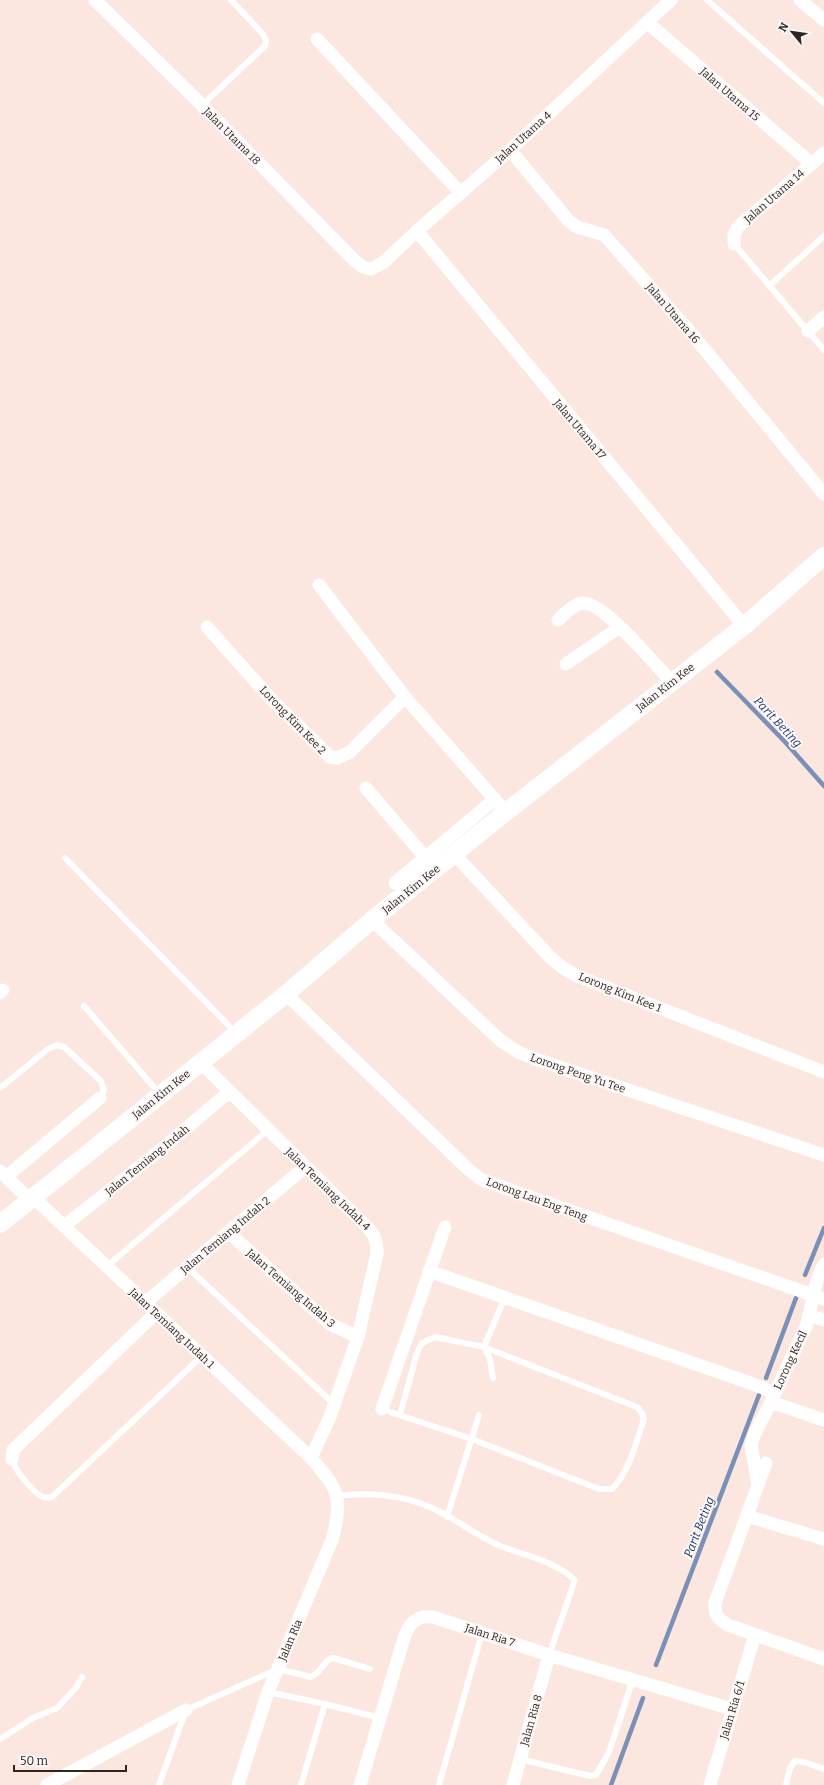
<svg xmlns="http://www.w3.org/2000/svg" width="824" height="1785" font-family="Bitter,serif">
<style>
.lines{fill:none;stroke-linecap:round;stroke-linejoin:round}
.stream{stroke:#7a90b7;stroke-width:4.5}
.lane{stroke:#fff;stroke-width:6}
.street{stroke:#fff;stroke-width:13}
.secondary{stroke:#fff;stroke-width:18}
.labels{text-anchor:middle;stroke-width:4;stroke-linejoin:round;paint-order:stroke}
.street-label{font-size:11px;fill:#2e2623;stroke:#fcf8f7}
.water-label{font-size:12px;font-style:italic;fill:#1c376a;stroke:#fcf8f7}
</style>
<rect width="100%" height="100%" fill="#fbe7df"/>
<g class="lines">
<path class="stream" d="M717,672L786,743L824,786
M805,1275L824,1228
M766,1378L796,1298
M656,1665L759,1395
M611,1785L643,1698"/>
<path class="lane" d="M707,0L824,103
M202,105L265,46L266,41L263,34L231,0
M734,244L824,350
M769,286L824,236
M65,858L236,1033
M84,1006L159,1093
M0,1088L48,1049L57,1045L64,1047L101,1081L104,1091L100,1098
M107,1266L268,1130
M187,1267L334,1404
M390,1412L472,1439L599,1489H612C630,1471 636,1442 644,1419L642,1413L637,1407L484,1347L505,1297
M400,1415L417,1353L422,1343L435,1337L484,1347L490,1359L493,1378
M12,1459C13,1468 32,1490 39,1495C43,1498 47,1498 52,1497L202,1356
M337,1496C369,1492 402,1495 432,1508C455,1518 475,1535 498,1545C524,1556 554,1560 575,1580L549,1655
M447,1517L479,1415
M268,1692L325,1704L380,1718
M0,1739L33,1718L57,1708L75,1689L82,1677
M520,1759L590,1776L596,1775L609,1752L633,1679
M159,1785L186,1710L278,1669L311,1677L316,1674L328,1660L333,1658L370,1669
M301,1785L325,1704
M439,1785L482,1633
M786,1785L790,1768L795,1761L804,1762L824,1769"/>
<path class="street" d="M95,0L202,105L354,260L363,267L371,269L384,262L417,231L510,150L671,0
M800,0L824,20
M648,23L812,164
M317,39L461,193
M510,150L568,220L577,227L604,235L686,327L824,494
M417,231L744,626
M734,244V235L738,227L824,153
M808,331L824,317
M319,585L405,697L506,812
M558,620C565,614 574,603 583,603C603,601 656,666 672,682
M207,627L273,701L330,757L337,758L350,752L405,697
M566,664L620,627
M366,788L430,863
M454,854L550,957L563,968L577,976L824,1072
M395,883L495,799
M372,920L501,1041L518,1052L535,1059L824,1155
M0,993L3,990
M286,994L468,1169L482,1180L824,1299
M200,1062L370,1230C376,1238 377,1244 377,1254L358,1337L329,1419L311,1458
M0,1171L30,1200
M6,1177L100,1098
M33,1197L311,1458C339,1489 343,1499 332,1540L268,1692L238,1785
M64,1226L158,1152L229,1092
M228,1232L330,1324L358,1337
M824,1264L817,1280L807,1324L771,1402L824,1420
M429,1271L753,1384L775,1393
M145,1303L305,1167
M809,1315L824,1320
M382,1409L445,1227
M12,1459L13,1450L156,1313
M766,1463L715,1603C714,1615 718,1619 728,1625L824,1659
M758,1485L751,1445L755,1433L771,1402
M747,1516L824,1539
M47,1785L186,1710
M360,1785L405,1635C411,1621 418,1615 433,1617L549,1655L732,1709
M513,1785L549,1655
M710,1785L755,1635"/>
<path class="secondary" d="M0,1224L286,994L372,920L506,812L744,626L824,556"/>
</g>
<g class="labels">
<g class="street-label">
<text transform="translate(730 94) rotate(41)" y="4">Jalan Utama 15</text>
<text transform="translate(232 136) rotate(45)" y="4">Jalan Utama 18</text>
<text transform="translate(523 137) rotate(-42)" y="4">Jalan Utama 4</text>
<text transform="translate(774 196) rotate(-41)" y="4">Jalan Utama 14</text>
<text transform="translate(673 313) rotate(49)" y="4">Jalan Utama 16</text>
<text transform="translate(580 429) rotate(50)" y="4">Jalan Utama 17</text>
<text transform="translate(665 687) rotate(-38)" y="4">Jalan Kim Kee</text>
<text transform="translate(293 720) rotate(46)" y="4">Lorong Kim Kee 2</text>
<text transform="translate(411 889) rotate(-39)" y="4">Jalan Kim Kee</text>
<text transform="translate(620 992) rotate(22)" y="4">Lorong Kim Kee 1</text>
<text transform="translate(578 1073) rotate(19)" y="4">Lorong Peng Yu Tee</text>
<text transform="translate(161 1094) rotate(-39)" y="4">Jalan Kim Kee</text>
<text transform="translate(147 1160) rotate(-39)" y="4">Jalan Temiang Indah</text>
<text transform="translate(328 1189) rotate(44)" y="4">Jalan Temiang Indah 4</text>
<text transform="translate(537 1199) rotate(20)" y="4">Lorong Lau Eng Teng</text>
<text transform="translate(225 1235) rotate(-40)" y="4">Jalan Temiang Indah 2</text>
<text transform="translate(291 1288) rotate(41)" y="4">Jalan Temiang Indah 3</text>
<text transform="translate(172 1328) rotate(43)" y="4">Jalan Temiang Indah 1</text>
<text transform="translate(790 1360) rotate(-65)" y="4">Lorong Kecil</text>
<text transform="translate(490 1635) rotate(18)" y="4">Jalan Ria 7</text>
<text transform="translate(290 1640) rotate(-67)" y="4">Jalan Ria</text>
<text transform="translate(732 1710) rotate(-73)" y="4">Jalan Ria 6/1</text>
<text transform="translate(531 1720) rotate(-74)" y="4">Jalan Ria 8</text>
</g>
<g class="water-label">
<text transform="translate(778 722) rotate(47)" y="4">Parit Beting</text>
<text transform="translate(699 1527) rotate(-69)" y="4">Parit Beting</text>
</g>
</g>
<g transform="translate(792 32) rotate(299)" stroke="#fcf8f7" stroke-width="3" paint-order="stroke">
<path d="M0-3L7 15L0 10L-7 15Z" fill="#2e2623"/>
<text y="-6" font-size="11" font-weight="bold" text-anchor="middle" fill="#2e2623">N</text>
</g>
<path d="M14 1765v6h112v-6" fill="none" stroke="#2e2623" stroke-width="2"/>
<text x="20" y="1765" font-size="12" fill="#2e2623" stroke="#fcf8f7" stroke-width="3" paint-order="stroke">50 m</text>
</svg>
